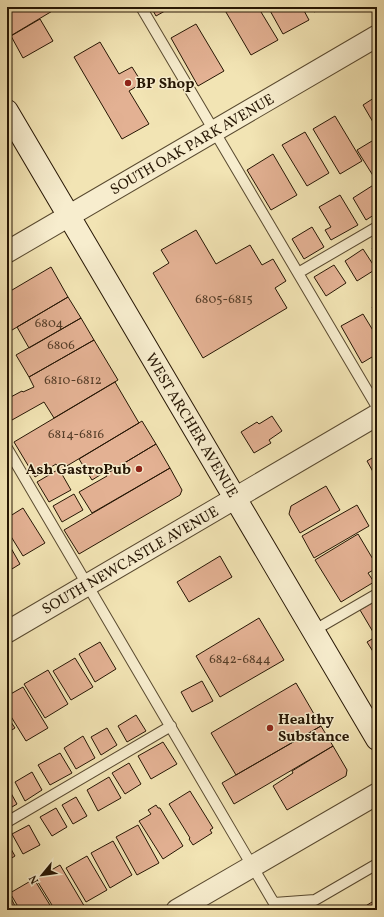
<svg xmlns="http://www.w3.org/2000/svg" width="384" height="917" font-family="Vollkorn,serif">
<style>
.building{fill:#e3b193;stroke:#261604}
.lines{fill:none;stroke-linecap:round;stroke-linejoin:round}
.lane-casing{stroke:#594a30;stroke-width:12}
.street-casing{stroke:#594a30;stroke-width:23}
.secondary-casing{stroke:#261604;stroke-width:24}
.lane{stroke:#f7edce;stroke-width:10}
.street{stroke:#f7edce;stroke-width:21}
.secondary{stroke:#f7edce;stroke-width:22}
.poi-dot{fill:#8f2418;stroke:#f7edce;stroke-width:1.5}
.labels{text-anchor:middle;stroke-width:3;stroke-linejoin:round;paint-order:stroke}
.number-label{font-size:13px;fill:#553d28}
.poi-label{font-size:15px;font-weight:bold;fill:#261604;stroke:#f7edce;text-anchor:start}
.street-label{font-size:15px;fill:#261604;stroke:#f7edce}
</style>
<rect width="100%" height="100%" fill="#f2e4b4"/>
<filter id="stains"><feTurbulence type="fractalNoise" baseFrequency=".005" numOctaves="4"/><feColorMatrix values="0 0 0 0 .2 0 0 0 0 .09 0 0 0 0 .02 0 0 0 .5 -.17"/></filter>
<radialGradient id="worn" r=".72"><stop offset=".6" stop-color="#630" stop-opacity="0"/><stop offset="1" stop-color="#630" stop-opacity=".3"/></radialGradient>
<path class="building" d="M7,7H15L7,12Z
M15,7H59L7,38V12Z
M151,7H172L156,16Z
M223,7H258L278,40L251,55Z
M268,7H302L309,20L283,34Z
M311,7H322L314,12Z
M40,19L53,41L23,58L11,36Z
M196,24L224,71L198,86L171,38Z
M100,42L119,74L132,67L142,83L129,91L149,124L122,139L74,57Z
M377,96V129L363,105Z
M335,116L362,161L340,174L313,129Z
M305,132L329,173L307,186L282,145Z
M377,138V182L357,150Z
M273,154L297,195L271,210L247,170Z
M375,184L377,188V213L366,220L353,198Z
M340,195L358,225L331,240L325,230L331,227L319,207Z
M312,227L324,247L304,259L292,239Z
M196,230L216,264L250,245L262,265L273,259L286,281L275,288L287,308L203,358L153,273L169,263L161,250Z
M377,245V257L372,248Z
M363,249L376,269L357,281L345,261Z
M334,265L346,283L326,296L314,277Z
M51,267L68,297L7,333V293Z
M68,297L81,318L29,348L17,327Z
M377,304V316L372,307Z
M363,314L377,337V354L362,363L341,326Z
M81,318L94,340L29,377L16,355Z
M94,340L118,380L54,418L44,402L12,420L7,412V399L22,391L23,392L34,387L29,377Z
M115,382L139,423L60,470L56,464L35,477L14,442Z
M272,416L282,431L269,440L271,443L254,453L241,432L257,422L259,424Z
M142,421L156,444L106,474L105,472L92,480L79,459Z
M156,444L170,468L92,513L79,492L107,476L106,474Z
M377,455V479L367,461Z
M170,468L182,490L180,495L79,554L64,530Z
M59,469L71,490L49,502L37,482Z
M326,486L340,510L300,533L289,514L291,506Z
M74,494L83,510L62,522L53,506Z
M357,505L369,526L314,558L302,536Z
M23,508L45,543L23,556L7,530V518Z
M358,534L377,566V568L368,573L374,582L341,602L315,560Z
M7,541L20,564L7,572Z
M220,556L232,577L189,602L177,582Z
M377,600V636L376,637L360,610Z
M259,618L284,660L220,697L196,656Z
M377,636V658L367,642Z
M100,642L116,669L95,682L79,654Z
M75,658L93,687L71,700L53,671Z
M48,670L68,704L45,718L24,684Z
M202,681L213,701L192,712L181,692Z
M296,683L321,726L236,775L211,733Z
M23,687L48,728L26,741L7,710V696Z
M136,715L146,731L127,742L118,726Z
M7,716L15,728L7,733Z
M321,726L333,746L234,804L222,783Z
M107,728L117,745L101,755L91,737Z
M83,736L95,758L76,769L64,748Z
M163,742L177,764L151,779L138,756Z
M333,746L347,770L346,776L287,810L273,786L293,773L292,771Z
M60,753L72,773L50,785L38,765Z
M129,763L141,784L125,794L112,773Z
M32,772L42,790L25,801L15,782Z
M109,777L121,798L98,811L87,790Z
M7,786L17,804L7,810Z
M190,791L213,828L210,830L212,833L193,845L189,839L190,838L169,804Z
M76,797L87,816L73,824L62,805Z
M156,805L158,808H160L183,846L163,859L139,821L151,814L148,810Z
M56,808L67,827L52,836L40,817Z
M29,825L40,845L23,854L12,834Z
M138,825L159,863L137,875L116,837Z
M113,841L132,875L110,888L91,853Z
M7,842L15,856L7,861Z
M87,856L107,890L86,902L66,868Z
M60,865L86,909L84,910H55L36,879Z
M34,879L53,910H20L10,893Z
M11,898L17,910H7V900Z
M377,899V910H359Z
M308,904L311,910H302L301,908Z"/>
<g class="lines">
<g class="lane-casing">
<path id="lane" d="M141,7L377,407
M298,273L377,227
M7,448L278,910
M313,631L377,594
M7,822L171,726
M274,903L315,900L377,864"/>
</g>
<g class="street-casing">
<path id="street" d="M7,252L377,36
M7,632L377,415
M177,910L377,794"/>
</g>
<g class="secondary-casing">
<path id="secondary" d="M7,111L377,739"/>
</g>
<use href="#lane" class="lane"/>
<use href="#street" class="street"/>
<use href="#secondary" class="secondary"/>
</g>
<g class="poi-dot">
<circle cx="128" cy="83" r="4"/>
<circle cx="139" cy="469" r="4"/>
<circle cx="270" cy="728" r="4"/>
</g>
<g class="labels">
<g class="number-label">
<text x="224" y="303">6805-6815</text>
<text x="49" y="327">6804</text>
<text x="61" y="349">6806</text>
<text x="73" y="384">6810-6812</text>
<text x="76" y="438">6814-6816</text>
<text x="240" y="663">6842-6844</text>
</g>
<g class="poi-label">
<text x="136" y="88">BP Shop</text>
<text x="131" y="474" text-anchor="end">Ash GastroPub</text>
<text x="278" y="724">Healthy<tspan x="278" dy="17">Substance</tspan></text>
</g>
<g class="street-label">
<text transform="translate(192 144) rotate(-30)" y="5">SOUTH OAK PARK AVENUE</text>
<text transform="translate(192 425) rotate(59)" y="5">WEST ARCHER AVENUE</text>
<text transform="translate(130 560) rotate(-30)" y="5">SOUTH NEWCASTLE AVENUE</text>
</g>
</g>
<rect width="384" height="917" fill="none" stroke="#f2e4b4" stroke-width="24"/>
<rect x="8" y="8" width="368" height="901" fill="none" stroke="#261604" stroke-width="2"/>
<rect x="12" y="12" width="360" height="893" fill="none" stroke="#261604"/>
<g transform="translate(42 875) rotate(241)" stroke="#f7edce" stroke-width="3" paint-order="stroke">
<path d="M0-3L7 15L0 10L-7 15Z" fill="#261604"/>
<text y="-6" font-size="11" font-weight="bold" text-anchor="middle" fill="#261604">N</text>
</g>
<rect width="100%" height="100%" filter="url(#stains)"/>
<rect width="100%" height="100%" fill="url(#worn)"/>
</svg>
